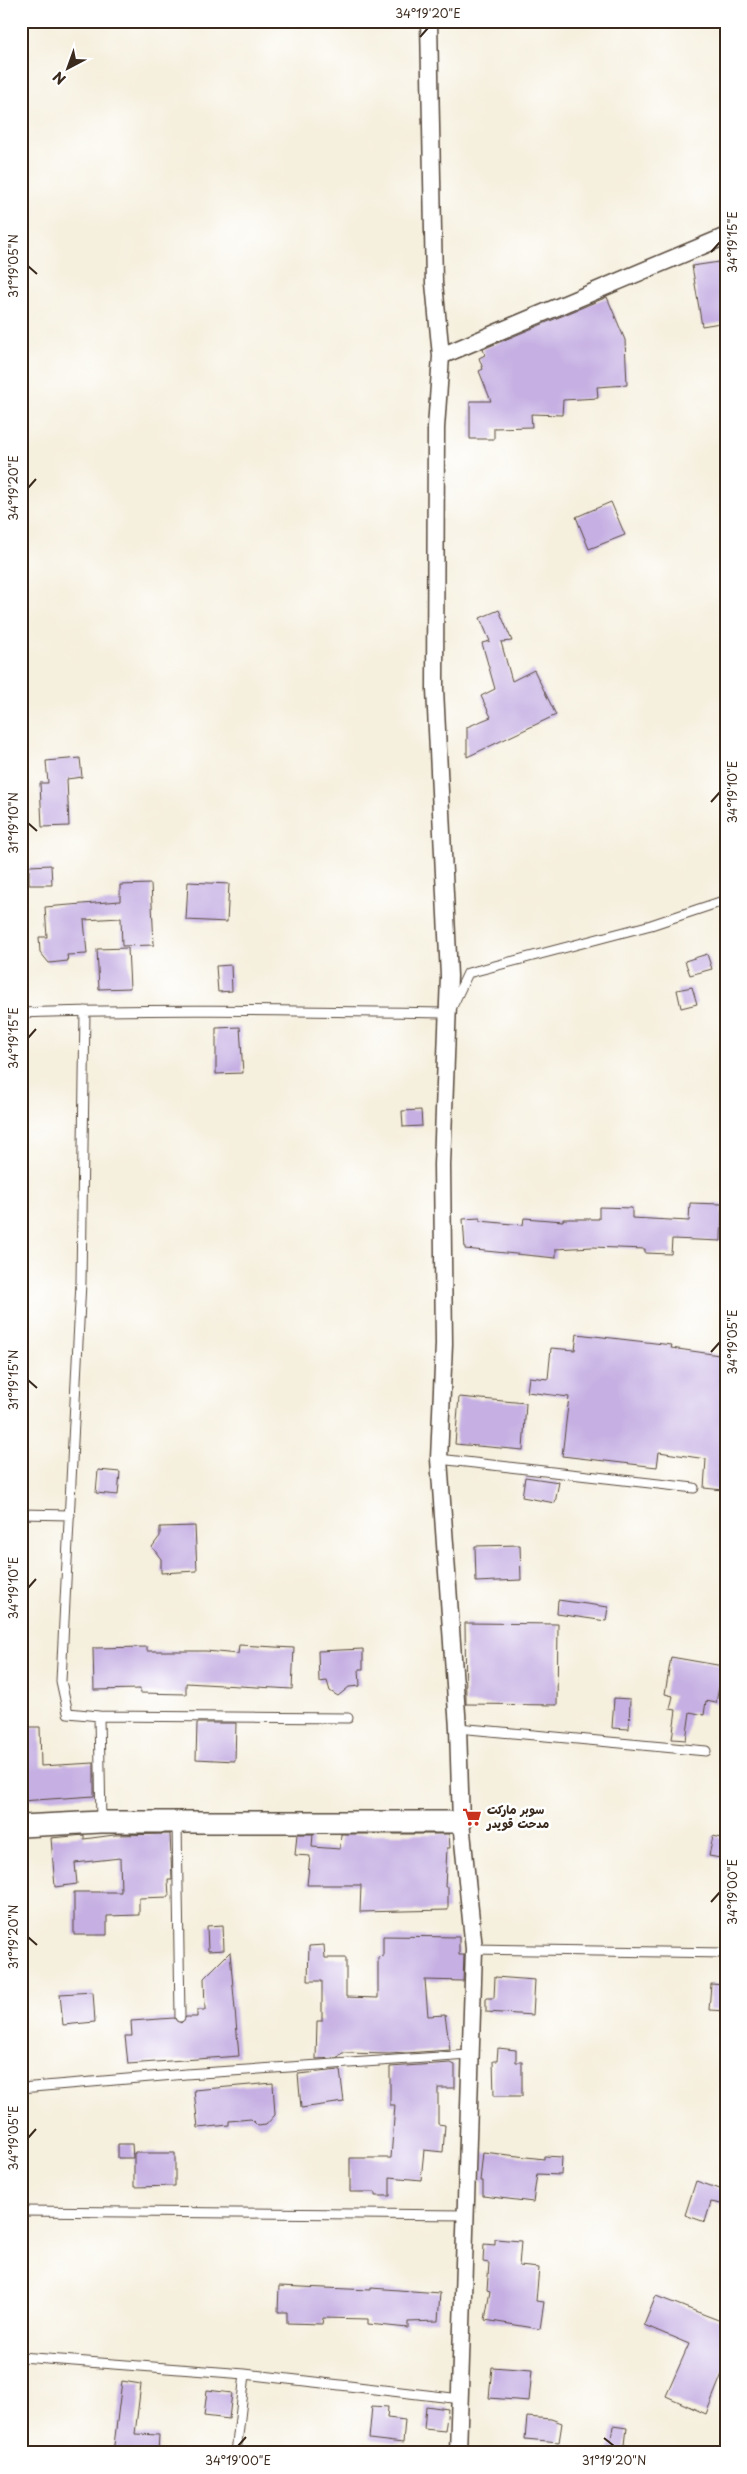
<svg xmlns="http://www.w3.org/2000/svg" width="747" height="2474" font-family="'Playpen Sans','Playpen Sans Arabic',sans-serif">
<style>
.building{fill:#c6b0e3}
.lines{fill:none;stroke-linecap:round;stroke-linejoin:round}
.service-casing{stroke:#57483b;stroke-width:11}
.minor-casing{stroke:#57483b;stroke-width:19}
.tertiary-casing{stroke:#57483b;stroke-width:24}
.service{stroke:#fff;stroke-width:9}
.minor{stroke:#fff;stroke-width:16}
.tertiary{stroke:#fff;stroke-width:21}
.ticks{fill:none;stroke:#3b2a1e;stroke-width:2}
.labels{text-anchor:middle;stroke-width:5;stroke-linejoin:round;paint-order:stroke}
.poi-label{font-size:12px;font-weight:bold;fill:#3b2a1e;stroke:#fff;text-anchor:start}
.neatline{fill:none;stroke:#3b2a1e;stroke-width:2}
.ticks-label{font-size:12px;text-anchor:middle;fill:#3b2a1e}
</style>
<rect width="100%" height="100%" fill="#fff"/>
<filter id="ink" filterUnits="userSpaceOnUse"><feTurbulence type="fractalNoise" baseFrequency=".02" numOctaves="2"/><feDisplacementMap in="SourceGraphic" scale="10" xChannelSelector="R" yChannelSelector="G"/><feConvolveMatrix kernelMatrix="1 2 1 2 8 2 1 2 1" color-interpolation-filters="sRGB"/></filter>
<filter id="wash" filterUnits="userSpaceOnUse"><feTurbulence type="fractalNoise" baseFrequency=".0096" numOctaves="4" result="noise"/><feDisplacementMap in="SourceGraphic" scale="20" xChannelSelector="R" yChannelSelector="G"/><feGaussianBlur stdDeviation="1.12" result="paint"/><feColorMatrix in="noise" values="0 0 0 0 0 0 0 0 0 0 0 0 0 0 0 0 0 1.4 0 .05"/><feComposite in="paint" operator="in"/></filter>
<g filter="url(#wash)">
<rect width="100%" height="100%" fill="#f5efdd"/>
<g id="blocks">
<path class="building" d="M726,261V322L702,326L692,266Z
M607,297L625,340L627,385L597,387L598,398L563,400L562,415L531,414L532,427L494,428V439H470V401H491L479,371L483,369L479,358L485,355L483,349Z
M611,502L625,535L589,549L576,517Z
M499,610L512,641L501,642L512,681L534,670L556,715L467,757V727L491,717L481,696L495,689L482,643L490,641L480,618Z
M80,758L82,777L67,779L69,826L42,827L40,783H48L46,761Z
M51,865L52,885H29V866Z
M188,882L229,884L227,922L186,920Z
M151,884L154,945L122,946L121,918L84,920L87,954L67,955L68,961L49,963L40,952L39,937H47L45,907L120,901V885Z
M128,948L130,988L99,989L97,949Z
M707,954L712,969L690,975L685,961Z
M231,965L232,991L218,992L216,966Z
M692,987L697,1004L681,1008L677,990Z
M240,1027L243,1073L216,1074V1028Z
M421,1110L422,1126L403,1127L402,1111Z
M690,1203L722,1204L721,1241L672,1239L671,1254L645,1253V1249L592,1247L556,1249V1258L465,1249L463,1219L480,1218V1221L523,1225L524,1218L563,1221V1219H599V1207L632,1208V1218L689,1221Z
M577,1334L672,1345L671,1348L726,1356V1462L723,1490L704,1488L706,1459L659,1452L657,1467L562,1456L569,1397L527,1392L529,1377L548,1379L551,1348L575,1350Z
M459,1397L526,1403L523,1450L455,1444Z
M98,1470L120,1472L118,1495L96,1493Z
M525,1477L559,1482L555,1503L522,1497Z
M195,1526L197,1571L161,1573V1559L152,1547L160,1536V1527Z
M520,1545L521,1580L476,1582L475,1546Z
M558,1600L608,1607L606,1621L557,1614Z
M465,1623L558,1624L557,1705L466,1704Z
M239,1645L294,1648L292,1689L186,1683V1694L140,1693V1689L94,1690L93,1648L147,1647V1651H206L238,1654Z
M363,1649V1669H359L360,1686L349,1687L338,1696L330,1691L327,1681L319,1682L318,1651Z
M671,1657L723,1666L716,1703L706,1701L704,1715L690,1712L686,1740L672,1739L676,1710L670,1709L673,1696L665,1694Z
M614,1698L630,1699L629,1729L612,1728Z
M197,1723H236L235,1761L196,1759Z
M21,1727H40L41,1766L94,1763V1796L21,1801Z
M170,1834L172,1880H168L169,1897L139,1898V1915L107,1916V1935H74V1892H121L120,1858L75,1863L77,1884L55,1887L51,1838L84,1835V1839L114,1835Z
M297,1834H313L312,1847L340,1849L341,1834H449L450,1848H447L445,1887H448V1910L360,1912L361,1885H307L310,1856L295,1855Z
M713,1836L726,1839V1859L709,1856Z
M223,1925L224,1950L208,1951L207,1926Z
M383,1936L459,1937V1955H464L463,1981L425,1980L428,2016L445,2015L450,2050L390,2054L342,2053L338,2058L316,2059L317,2021H322V1981H308L309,1946L324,1945L325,1958H346V1997L378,1998V1957L383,1956Z
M230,1952L239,2056L128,2064L125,2036H132L131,2021L174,2018L181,2023L186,2017H197V2010H205L204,1978Z
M495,1977L535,1980L533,2015L486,2012V1998H494Z
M711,1984L726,1985V2011L709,2010Z
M93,1992L95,2022L63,2025L60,1994Z
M498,2048L516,2050V2062H522V2096H494L493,2061H497Z
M451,2063L455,2065V2088H438V2124L445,2125L443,2152L424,2150L421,2180L390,2177V2196H375V2192H350V2158H391L395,2105H390V2067Z
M340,2070L344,2102L301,2108L298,2074Z
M273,2083L275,2115L266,2125L258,2126L251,2119L229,2121V2125L198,2128L194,2090Z
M118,2144H132L133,2158H118Z
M483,2152L544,2159V2156L562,2157L561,2175L537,2174L533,2202L483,2196V2181H480Z
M134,2153H175V2186L134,2187Z
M696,2181L726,2191V2205L711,2202L705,2222L685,2215Z
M495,2239L521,2241L519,2266L539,2268L536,2301L544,2302L540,2329L485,2320L490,2291L487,2290L489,2263L483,2262L484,2244L495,2245Z
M279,2286L371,2290V2288L440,2293L438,2321L408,2322V2328L368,2324V2319L323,2318L322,2324L287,2323V2312H278Z
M656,2296L726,2323V2364L706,2414L666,2396L689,2344L644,2325Z
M492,2367L532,2370L529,2401L489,2398Z
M122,2381L141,2384L135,2434L159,2435L158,2453H113Z
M207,2390L232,2393L229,2419L204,2416Z
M372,2406L388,2407L387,2418L405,2420L403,2443L369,2439Z
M426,2406L448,2409L445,2431L424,2429Z
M527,2417L551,2419L562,2423L559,2442L525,2439Z
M613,2426L627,2428L624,2453H609Z"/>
</g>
</g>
<g filter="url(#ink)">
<use href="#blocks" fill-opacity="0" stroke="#57483b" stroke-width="1"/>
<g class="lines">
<g class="service-casing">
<path id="service" d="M85,1011L81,1282L61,1681L68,1713L99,1716L101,1822
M21,1013C164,1008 306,1011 449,1013L468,973L651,925L726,900
M439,1459L694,1488
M21,1514L70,1515
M99,1716L348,1718
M458,1728L706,1751
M177,1823L180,2017
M474,1949L726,1953
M21,2088L186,2074L470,2055
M21,2211L467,2215
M21,2357L245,2374L461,2399
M236,2453L245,2374"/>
</g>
<g class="minor-casing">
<path id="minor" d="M429,21L434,283L441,356L436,428L435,689L449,976L442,1165L444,1344L439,1459L458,1728L461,1822L474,1949L458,2453
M441,356L726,236"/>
</g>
<g class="tertiary-casing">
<path id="tertiary" d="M21,1826L101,1822H461"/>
</g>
<use href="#service" class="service"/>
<use href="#minor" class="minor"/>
<use href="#tertiary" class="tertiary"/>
</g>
</g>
<path class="ticks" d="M420,37L428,28M711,252L720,242M28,266L37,274M28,488L36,479M711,802L720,792M28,823L37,831M28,1038L36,1029M711,1352L720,1342M28,1380L37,1388M28,1588L36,1579M711,1902L720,1892M28,1937L37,1945M28,2138L36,2129M604,2438L614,2446M238,2446L246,2437"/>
<defs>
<g id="supermarket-bare" transform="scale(1.5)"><path d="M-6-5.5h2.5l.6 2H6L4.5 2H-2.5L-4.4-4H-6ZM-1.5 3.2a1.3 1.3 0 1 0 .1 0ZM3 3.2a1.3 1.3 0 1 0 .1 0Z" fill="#c8321e" stroke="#fff" stroke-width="2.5" paint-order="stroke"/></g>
</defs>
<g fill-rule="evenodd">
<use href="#supermarket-bare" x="472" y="1817"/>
</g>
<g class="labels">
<g class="poi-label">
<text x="487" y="1814">سوبر ماركت<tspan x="487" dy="14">مدحت قويدر</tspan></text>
</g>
</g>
<rect width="747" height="2474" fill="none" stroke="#fff" stroke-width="55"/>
<g transform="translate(68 68) rotate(221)" stroke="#ffffff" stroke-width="4" paint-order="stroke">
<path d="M0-4L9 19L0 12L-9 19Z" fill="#3b2a1e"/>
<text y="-8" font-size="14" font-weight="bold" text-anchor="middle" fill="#3b2a1e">N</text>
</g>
<rect x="28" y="28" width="692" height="2418" class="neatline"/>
<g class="ticks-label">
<text x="428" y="18">34°19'20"E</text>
<text transform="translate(733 242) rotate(-90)" y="4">34°19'15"E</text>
<text transform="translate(14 266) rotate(-90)" y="4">31°19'05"N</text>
<text transform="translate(14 488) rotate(-90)" y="4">34°19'20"E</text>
<text transform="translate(733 792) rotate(-90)" y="4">34°19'10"E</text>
<text transform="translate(14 823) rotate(-90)" y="4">31°19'10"N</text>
<text transform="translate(14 1038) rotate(-90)" y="4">34°19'15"E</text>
<text transform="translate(733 1342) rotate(-90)" y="4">34°19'05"E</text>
<text transform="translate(14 1380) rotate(-90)" y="4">31°19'15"N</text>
<text transform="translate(14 1588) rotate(-90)" y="4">34°19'10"E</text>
<text transform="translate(733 1892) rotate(-90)" y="4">34°19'00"E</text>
<text transform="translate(14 1937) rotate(-90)" y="4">31°19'20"N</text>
<text transform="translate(14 2138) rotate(-90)" y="4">34°19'05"E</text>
<text x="238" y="2465">34°19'00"E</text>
<text x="614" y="2465">31°19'20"N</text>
</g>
</svg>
